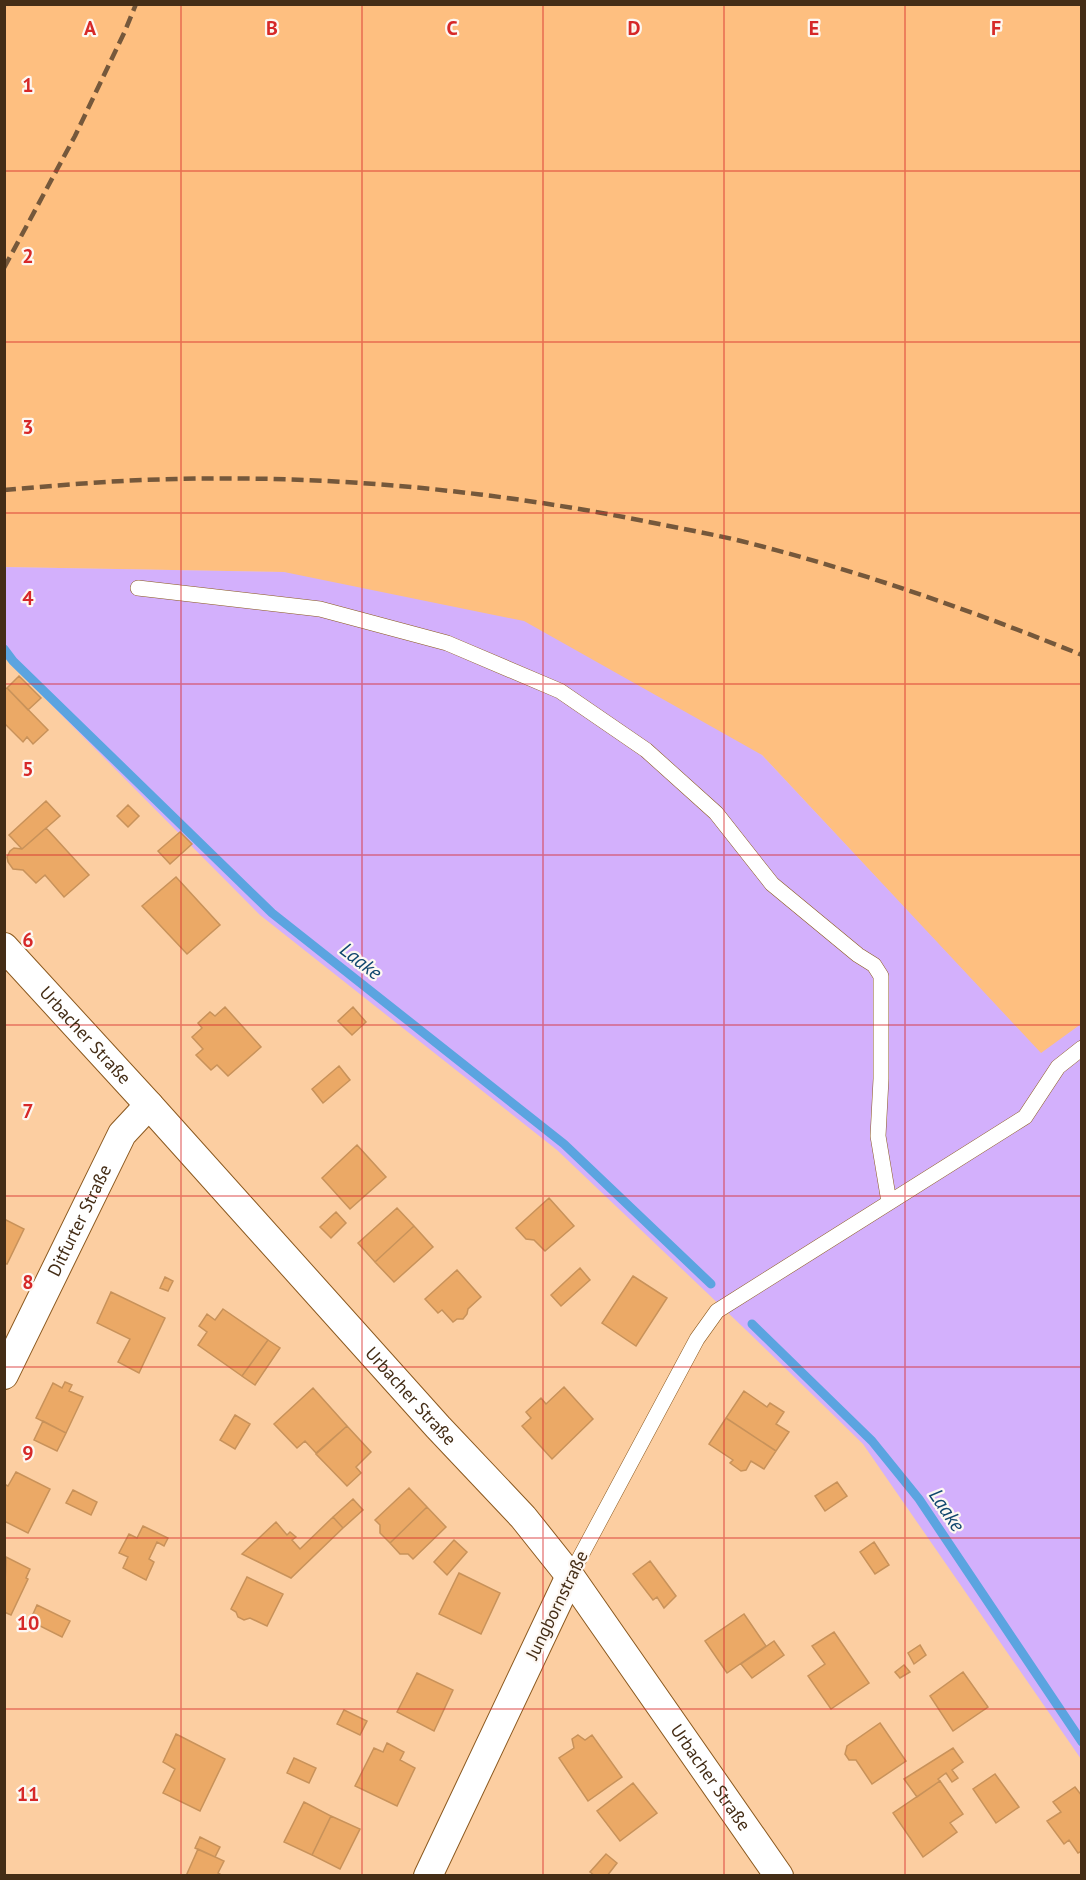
<svg xmlns="http://www.w3.org/2000/svg" width="1086" height="1880" font-family="'PT Sans',sans-serif">
<style>
.built{fill:#febf80}
.green{fill:#d3b0fc}
.lines{fill:none;stroke-linecap:round;stroke-linejoin:round}
.stream{stroke:#5ba4e0;stroke-width:9}
.building{fill:#eba966;stroke:#c8925a;stroke-width:1.5}
.service-casing{stroke:#8b591f;stroke-width:16}
.minor-casing{stroke:#8b591f;stroke-width:30}
.service{stroke:#fff;stroke-width:15}
.minor{stroke:#fff;stroke-width:28}
.rail{stroke:#75583b;stroke-width:4.5;stroke-dasharray:12 6;stroke-linecap:butt}
.grid{fill:none;stroke:#d62828;stroke-width:1.5;stroke-opacity:0.55}
.labels{text-anchor:middle;stroke-width:4.5;stroke-linejoin:round;paint-order:stroke}
.street-label{font-size:18px;fill:#442d16;stroke:#fdf7f2}
.water-label{font-size:20px;font-style:italic;fill:#10476e;stroke:#fdf7f2}
.grid-label{font-size:20px;text-anchor:middle;font-weight:bold;fill:#d62828;stroke:#fdf7f2;stroke-width:4.5;stroke-linejoin:round;paint-order:stroke}
</style>
<rect width="100%" height="100%" fill="#fccea1"/>
<path class="built" d="M5,5H1081L1082,1024L1041,1054L762,755L284,572L5,567Z"/>
<path class="green" d="M4,567L284,572L524,621L762,755L1041,1053L1081,1024V1759L863,1444L746,1330L557,1150L260,915L10,663L5,656Z"/>
<g class="lines">
<path class="stream" d="M4,649L13,661L272,913L564,1144L711,1284
M752,1324L872,1441L919,1499L1082,1742"/>
</g>
<path class="building" d="M19,676L41,698L28,710L7,688Z
M7,688L48,730L33,744L27,737L23,742L4,723V690Z
M46,801L60,816L22,849L9,835Z
M128,805L139,816L128,827L117,816Z
M46,828L89,875L64,897L45,875L36,883L23,870L13,869L8,862L7,857L10,851L14,848L22,849Z
M180,832L192,844L170,864L158,851Z
M176,877L220,925L187,954L142,906Z
M225,1007L261,1047L228,1076L217,1065L211,1070L196,1055L203,1049L192,1037L202,1028L198,1023L210,1012L215,1016Z
M353,1007L366,1022L352,1035L338,1021Z
M339,1066L350,1080L323,1103L312,1089Z
M357,1145L386,1177L350,1209L322,1178Z
M549,1198L574,1226L545,1251L534,1240L526,1239L516,1228Z
M397,1208L414,1226L375,1262L358,1243Z
M336,1212L346,1223L331,1238L320,1227Z
M4,1219L24,1229L7,1264L4,1263Z
M414,1226L433,1247L394,1282L375,1262Z
M580,1268L590,1280L561,1306L551,1295Z
M457,1270L481,1297L468,1309L467,1314L463,1319H457L453,1322L442,1310L438,1313L425,1299Z
M633,1276L667,1298L636,1346L602,1323Z
M165,1277L173,1281L168,1291L160,1288Z
M111,1292L165,1318L139,1373L118,1362L130,1339L97,1323Z
M223,1309L268,1340L242,1376L198,1345L207,1332L199,1326L207,1314L215,1320Z
M268,1340L280,1348L255,1385L242,1376Z
M65,1382L72,1385L69,1391L83,1397L66,1433L36,1418L53,1383L62,1388Z
M564,1387L593,1419L552,1459L522,1426L531,1418L526,1412L541,1398L546,1404Z
M313,1388L347,1426L316,1453L305,1441L297,1448L274,1424Z
M744,1391L767,1407L770,1403L784,1412L776,1424L789,1432L776,1451L726,1418Z
M235,1415L250,1424L235,1449L220,1440Z
M726,1418L776,1451L764,1469L751,1461L746,1470L741,1471L730,1463L733,1460L709,1444Z
M43,1421L66,1433L57,1451L34,1440Z
M347,1426L371,1452L356,1467L361,1473L347,1486L316,1454Z
M16,1472L50,1489L28,1533L4,1521V1484L8,1486Z
M837,1482L847,1496L825,1511L815,1496Z
M409,1488L427,1507L390,1543L380,1533V1525L375,1520Z
M73,1490L97,1502L91,1515L66,1503Z
M353,1499L363,1510L343,1528L333,1517Z
M427,1507L446,1527L413,1559L408,1554H400L390,1543Z
M333,1517L343,1528L291,1578L242,1554L276,1522L287,1535L290,1532L296,1537L292,1540L300,1549Z
M143,1526L168,1538L164,1546L157,1542L149,1559L154,1562L146,1580L123,1568L128,1557L119,1553L129,1534L137,1538Z
M454,1540L467,1552L447,1575L434,1562Z
M874,1542L889,1565L875,1574L860,1552Z
M6,1557L30,1569L26,1578L28,1579L11,1615L4,1612Z
M650,1561L676,1596L664,1608L657,1597L653,1600L633,1574Z
M459,1573L500,1593L481,1634L439,1614Z
M247,1577L283,1594L267,1626L250,1618L244,1620L238,1617L236,1612L231,1609Z
M37,1605L70,1621L62,1637L30,1621Z
M744,1614L766,1646L727,1673L705,1641Z
M834,1632L869,1683L831,1709L808,1676L825,1664L812,1646Z
M774,1641L784,1655L752,1678L741,1664Z
M920,1645L926,1655L914,1664L908,1653Z
M904,1665L910,1672L900,1678L895,1672Z
M963,1672L988,1707L953,1731L930,1696Z
M417,1673L453,1690L434,1731L397,1712Z
M344,1710L367,1721L360,1735L337,1724Z
M880,1723L906,1761L872,1784L856,1760H849L845,1754L847,1746Z
M176,1734L225,1759L200,1811L163,1793L175,1769L163,1762Z
M578,1735L585,1740L592,1735L622,1777L588,1801L559,1758L574,1748L572,1739Z
M387,1743L404,1752L400,1760L415,1768L397,1806L355,1786L374,1748L383,1752Z
M953,1748L963,1762L952,1770L958,1778L952,1782L946,1773L938,1779L940,1781L917,1797L904,1779Z
M294,1758L316,1768L309,1783L287,1773Z
M995,1774L1019,1807L996,1823L973,1789Z
M940,1781L963,1814L950,1823L957,1832L923,1857L893,1813Z
M633,1783L657,1813L620,1841L597,1811Z
M1075,1787L1082,1796V1851L1078,1853L1069,1840L1064,1844L1047,1821L1061,1812L1053,1802Z
M304,1802L331,1816L312,1855L284,1842Z
M331,1816L360,1829L340,1869L312,1855Z
M200,1837L220,1847L215,1857L195,1848Z
M198,1849L224,1861L218,1873L223,1876H186Z
M606,1854L617,1863L607,1876H595L590,1872Z"/>
<g class="lines">
<g class="service-casing">
<path id="service" d="M138,588L320,609L447,643L560,691L646,750L716,813L772,884L858,955L874,965L881,976V1079L878,1136L889,1202
M570,1576L697,1339L717,1311L1025,1117L1058,1067L1082,1048"/>
</g>
<g class="minor-casing">
<g id="minor">
<path id="s1" d="M4,947L149,1105L438,1427L523,1517L570,1576L779,1876"/>
<path id="s2" d="M4,1375L122,1134L149,1105"/>
<path d="M428,1876L570,1576"/>
</g>
</g>
<use href="#service" class="service"/>
<use href="#minor" class="minor"/>
<path class="rail" d="M4,268L75,136L125,31L136,4
M4,490C61,485 119,480 176,479C336,475 497,491 654,523C683,529 712,534 741,541C857,570 970,610 1082,655"/>
</g>
<path class="grid" d="M181,4V1876M362,4V1876M543,4V1876M724,4V1876M905,4V1876M4,171H1082M4,342H1082M4,513H1082M4,684H1082M4,855H1082M4,1025H1082M4,1196H1082M4,1367H1082M4,1538H1082M4,1709H1082"/>
<g class="labels">
<g class="street-label">
<text dy="6" stroke="none"><textPath href="#s1" startOffset="120">Urbacher Straße</textPath></text>
<text dy="6" stroke="none"><textPath href="#s2" startOffset="172">Ditfurter Straße</textPath></text>
<text dy="6" stroke="none"><textPath href="#s1" startOffset="606">Urbacher Straße</textPath></text>
<text transform="translate(557 1605) rotate(-64)" y="6">Jungbornstraße</text>
<text dy="6" stroke="none"><textPath href="#s1" startOffset="1092">Urbacher Straße</textPath></text>
</g>
<g class="water-label">
<text transform="translate(361 961) rotate(38)" y="7">Laake</text>
<text transform="translate(947 1510) rotate(56)" y="7">Laake</text>
</g>
</g>
<g class="grid-label">
<text x="90" y="35">A</text>
<text x="272" y="35">B</text>
<text x="452" y="35">C</text>
<text x="634" y="35">D</text>
<text x="814" y="35">E</text>
<text x="996" y="35">F</text>
<text x="28" y="92">1</text>
<text x="28" y="263">2</text>
<text x="28" y="434">3</text>
<text x="28" y="605">4</text>
<text x="28" y="776">5</text>
<text x="28" y="947">6</text>
<text x="28" y="1118">7</text>
<text x="28" y="1289">8</text>
<text x="28" y="1460">9</text>
<text x="28" y="1630">10</text>
<text x="28" y="1801">11</text>
</g>
<rect width="1086" height="1880" fill="none" stroke="#442d16" stroke-width="12"/>
</svg>
